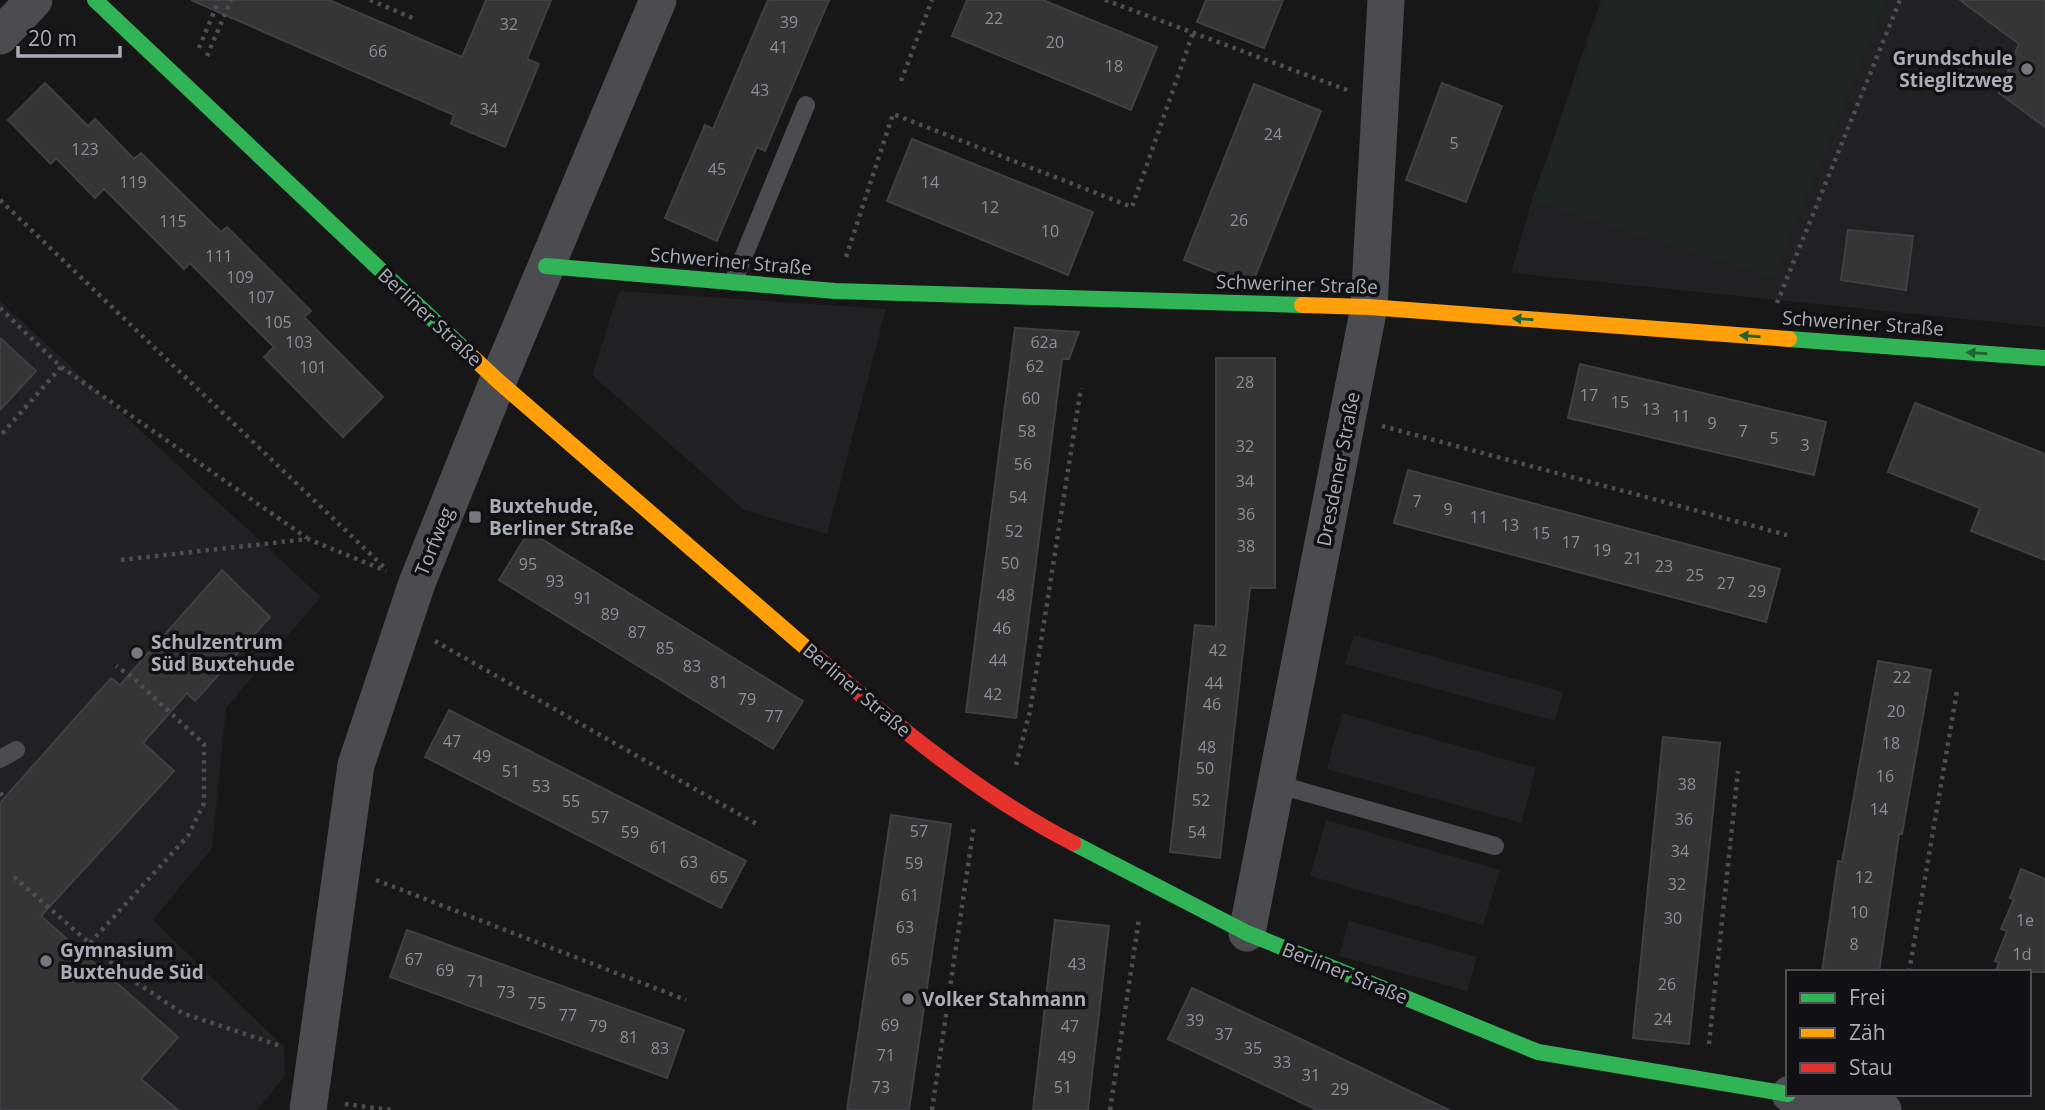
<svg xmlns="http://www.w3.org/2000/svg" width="2045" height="1110" font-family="'Open Sans',sans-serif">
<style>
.built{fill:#212123}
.green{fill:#1f2520}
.building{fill:#353536;stroke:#3f4043;stroke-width:2}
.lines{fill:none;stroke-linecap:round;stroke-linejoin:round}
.path{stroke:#4d4e51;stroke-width:4.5;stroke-dasharray:3.5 5;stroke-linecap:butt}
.lane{stroke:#4b4c4f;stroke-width:18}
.street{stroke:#4b4c4f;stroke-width:37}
.fast{stroke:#30b455;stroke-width:16}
.slow{stroke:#ff9f0a;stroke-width:16}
.jam{stroke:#e5322d;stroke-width:16}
.oneway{fill:#206234}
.poi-dot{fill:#76787f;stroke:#111113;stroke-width:2.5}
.labels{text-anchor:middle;stroke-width:7;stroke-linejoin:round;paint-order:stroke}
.number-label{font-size:16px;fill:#8c8f97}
.poi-label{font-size:19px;font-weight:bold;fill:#a9adb7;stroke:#111113;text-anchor:start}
.street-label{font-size:19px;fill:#a9adb7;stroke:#111113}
</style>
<rect width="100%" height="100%" fill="#171717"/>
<path class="built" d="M1601,0H2045V327L1511,273L1532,200Z
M619,291L886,309L827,534L744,510L592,375Z
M0,301L321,597L226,708L212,848L153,920L284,1047L285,1076L257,1110H0Z
M1354,635L1563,692L1555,721L1345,664Z
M1342,713L1536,768L1522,823L1327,769Z
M1326,820L1500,870L1483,925L1310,876Z
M1349,921L1477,957L1467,991L1339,956Z"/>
<path class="green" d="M1605,0H1887L1773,279L1532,200Z"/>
<path class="building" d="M191,0H329L462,57L486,0H551L527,59L539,64L505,147L451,124L454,115Z
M768,0H829L765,151L757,147L717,241L665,218L705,125L713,129Z
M967,0H1043L1157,47L1131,110L952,36Z
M1206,0H1283L1264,48L1197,22Z
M1960,0H2045V127L1999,93L2019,44Z
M45,83L88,126L95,119L134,159L141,153L221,232L227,227L311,311L304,317L383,397L343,437L264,357L274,347L190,263L184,269L104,189L95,198L56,158L51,164L8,120Z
M1442,83L1502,106L1466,202L1406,180Z
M1254,84L1321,111L1253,282L1236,281L1184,260Z
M912,139L1093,212L1068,275L887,201Z
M1848,230L1913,236L1906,290L1841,280Z
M1015,328L1079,332L1069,359H1062L1016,718L966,712Z
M0,338L36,371L0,410Z
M1216,358H1275V588H1250L1220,858L1170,852L1195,625L1216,627Z
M1580,364L1826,422L1814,475L1568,418Z
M1915,403L2045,454V560L1971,531L1980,508L1888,472Z
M1408,470L1780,569L1766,622L1394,523Z
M529,531L803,701L773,749L499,580Z
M222,570L270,617L195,701L187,693L143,743L174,771L41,916L178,1037L141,1079L178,1110H0V803L111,678L120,685Z
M1878,661L1931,670L1902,834H1899L1879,972H1822L1838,861L1842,862Z
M449,710L746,861L721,908L425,757Z
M1663,737L1720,743L1689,1044L1633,1038Z
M891,815L951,824L918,1048L909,1110H847Z
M2021,869L2045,879V972H1995L1999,963L1995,961L2007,931L2001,929L2014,899L2010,898Z
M1055,920L1109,926L1088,1110H1033Z
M407,930L684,1030L667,1078L390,977Z
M1192,988L1307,1042L1449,1110H1317L1168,1039Z"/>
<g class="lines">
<path class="path" d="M370,0L415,19
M1105,0L1347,90
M199,48L219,0
M207,56L231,0
M901,81L932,0
M0,200L386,569
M846,257L893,114L1132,207L1193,33
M1777,303L1900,0
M0,308L61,367L0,436
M61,367L307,538
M1382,426L1787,535
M121,560L308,539L386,571
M435,641L760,826
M1016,765L1030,711L1081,388
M0,793L5,798
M14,877L128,977L182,1013L281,1046
M376,880L686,1000
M90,943L188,836L204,803V744L132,677L116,666
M1909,972L1957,691
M1709,1044L1738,771
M345,1104L391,1110
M932,1110L974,825
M1110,1110L1139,919"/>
<path class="lane" d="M733,282L806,105
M0,759L16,750
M1276,784L1495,846"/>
<path class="street" d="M0,36L34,0
M1247,933L1369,307L1386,0
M1790,1094L1883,1110
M308,1110L356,765L417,583L498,381L658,0"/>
<path class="fast" d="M95,0L465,350
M546,266L835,291L1302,305
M1789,339L2045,358
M1073,843L1247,933L1538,1052L1788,1094"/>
<path class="slow" d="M1302,305L1369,307L1789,339
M465,350L498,381L813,654"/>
<path class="jam" d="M813,654C893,723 978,794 1073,843"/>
</g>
<defs><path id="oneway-solid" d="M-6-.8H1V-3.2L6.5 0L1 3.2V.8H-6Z" transform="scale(1.75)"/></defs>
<g class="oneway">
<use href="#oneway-solid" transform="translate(1523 319) rotate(-176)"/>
<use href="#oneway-solid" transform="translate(1750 336) rotate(-176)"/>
<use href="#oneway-solid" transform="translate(1977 353) rotate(-176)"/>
</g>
<g class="poi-dot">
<circle cx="2027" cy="69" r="7"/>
<rect x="468" y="510" width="14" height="14" rx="3.5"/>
<circle cx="137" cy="653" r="7"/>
<circle cx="46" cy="961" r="7"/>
<circle cx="908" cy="999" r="7"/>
</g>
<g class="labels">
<g class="number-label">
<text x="994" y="24">22</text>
<text x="789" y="28">39</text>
<text x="509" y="30">32</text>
<text x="1055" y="48">20</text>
<text x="779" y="53">41</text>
<text x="378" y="57">66</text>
<text x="1114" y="72">18</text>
<text x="760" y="96">43</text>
<text x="489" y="115">34</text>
<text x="1273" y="140">24</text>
<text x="1454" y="149">5</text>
<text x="85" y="155">123</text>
<text x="717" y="175">45</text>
<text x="133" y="188">119</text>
<text x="930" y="188">14</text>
<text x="990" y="213">12</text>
<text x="1239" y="226">26</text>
<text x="173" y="227">115</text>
<text x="1050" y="237">10</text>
<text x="219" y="262">111</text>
<text x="240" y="283">109</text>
<text x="261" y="303">107</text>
<text x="278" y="328">105</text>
<text x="299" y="348">103</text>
<text x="1044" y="348">62a</text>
<text x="1035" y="372">62</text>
<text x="313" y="373">101</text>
<text x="1245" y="388">28</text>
<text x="1589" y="401">17</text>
<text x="1031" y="404">60</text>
<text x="1620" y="408">15</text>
<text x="1651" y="415">13</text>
<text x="1681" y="422">11</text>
<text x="1712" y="429">9</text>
<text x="1027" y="437">58</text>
<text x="1743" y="437">7</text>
<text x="1774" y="444">5</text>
<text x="1805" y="451">3</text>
<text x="1245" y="452">32</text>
<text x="1023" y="470">56</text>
<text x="1245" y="487">34</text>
<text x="1018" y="503">54</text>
<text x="1417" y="507">7</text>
<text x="1448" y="515">9</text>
<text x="1246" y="520">36</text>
<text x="1479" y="523">11</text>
<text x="1510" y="531">13</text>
<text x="1014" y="537">52</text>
<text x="1541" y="539">15</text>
<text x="1571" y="548">17</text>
<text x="1246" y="552">38</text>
<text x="1602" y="556">19</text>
<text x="1633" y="564">21</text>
<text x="1010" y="569">50</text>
<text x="528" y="570">95</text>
<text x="1664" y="572">23</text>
<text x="1695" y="581">25</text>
<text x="555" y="587">93</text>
<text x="1726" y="589">27</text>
<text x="1757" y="597">29</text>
<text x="1006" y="601">48</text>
<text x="583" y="604">91</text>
<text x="610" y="620">89</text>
<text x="1002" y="634">46</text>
<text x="637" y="638">87</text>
<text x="665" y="654">85</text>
<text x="1218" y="656">42</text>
<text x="998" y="666">44</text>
<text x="692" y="672">83</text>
<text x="1902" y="683">22</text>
<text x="719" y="688">81</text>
<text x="1214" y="689">44</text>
<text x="993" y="700">42</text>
<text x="747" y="705">79</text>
<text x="1212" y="710">46</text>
<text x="1896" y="717">20</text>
<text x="774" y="722">77</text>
<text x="452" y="747">47</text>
<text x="1891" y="749">18</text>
<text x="1207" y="753">48</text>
<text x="482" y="762">49</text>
<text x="1205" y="774">50</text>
<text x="511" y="777">51</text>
<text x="1885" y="782">16</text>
<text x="1687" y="790">38</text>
<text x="541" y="792">53</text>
<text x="1201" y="806">52</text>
<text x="571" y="807">55</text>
<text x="1879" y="815">14</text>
<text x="600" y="823">57</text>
<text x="1684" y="825">36</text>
<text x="919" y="837">57</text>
<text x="630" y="838">59</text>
<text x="1197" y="838">54</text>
<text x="659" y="853">61</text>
<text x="1680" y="857">34</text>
<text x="689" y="868">63</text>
<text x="914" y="869">59</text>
<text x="719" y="883">65</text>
<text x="1864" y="883">12</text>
<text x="1677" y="890">32</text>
<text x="910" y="901">61</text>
<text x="1859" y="918">10</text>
<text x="1673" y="924">30</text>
<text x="2025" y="926">1e</text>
<text x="905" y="933">63</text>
<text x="1854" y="950">8</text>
<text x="2022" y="960">1d</text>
<text x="414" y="965">67</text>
<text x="900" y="965">65</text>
<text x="1077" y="970">43</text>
<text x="445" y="976">69</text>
<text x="476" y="987">71</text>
<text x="1667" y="990">26</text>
<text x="506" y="998">73</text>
<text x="537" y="1009">75</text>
<text x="568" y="1021">77</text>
<text x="1663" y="1025">24</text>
<text x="1195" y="1026">39</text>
<text x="890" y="1031">69</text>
<text x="598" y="1032">79</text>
<text x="1070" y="1032">47</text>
<text x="1224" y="1040">37</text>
<text x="629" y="1043">81</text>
<text x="660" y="1054">83</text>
<text x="1253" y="1054">35</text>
<text x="886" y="1061">71</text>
<text x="1067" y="1063">49</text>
<text x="1282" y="1068">33</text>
<text x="1311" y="1081">31</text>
<text x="881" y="1093">73</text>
<text x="1063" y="1093">51</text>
<text x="1340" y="1095">29</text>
</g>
<g class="poi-label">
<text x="2013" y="65" text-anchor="end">Grundschule<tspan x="2013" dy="22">Stieglitzweg</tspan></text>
<text x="489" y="513">Buxtehude,<tspan x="489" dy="22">Berliner Straße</tspan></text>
<text x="151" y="649">Schulzentrum<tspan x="151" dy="22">Süd Buxtehude</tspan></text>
<text x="60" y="957">Gymnasium<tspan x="60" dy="22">Buxtehude Süd</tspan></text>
<text x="922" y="1006">Volker Stahmann</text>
</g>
<g class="street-label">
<text transform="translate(731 261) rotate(5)" y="7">Schweriner Straße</text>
<text transform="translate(1297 284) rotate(2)" y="7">Schweriner Straße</text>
<text transform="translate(430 317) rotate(43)" y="7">Berliner Straße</text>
<text transform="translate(1863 323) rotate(4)" y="7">Schweriner Straße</text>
<text transform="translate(1338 469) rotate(-79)" y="7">Dresdener Straße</text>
<text transform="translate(434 541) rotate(-68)" y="7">Torfweg</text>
<text transform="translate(857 690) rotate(40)" y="7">Berliner Straße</text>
<text transform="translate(1345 973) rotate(22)" y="7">Berliner Straße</text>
</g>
</g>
<rect x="1786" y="970" width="245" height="126" fill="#111113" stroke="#4e4f55" stroke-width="2"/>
<rect x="1800" y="993" width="35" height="10" fill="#30b455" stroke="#4e4f55" stroke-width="2"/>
<text x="1849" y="1005" font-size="21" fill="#a9adb7">Frei</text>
<rect x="1800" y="1028" width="35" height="10" fill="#ff9f0a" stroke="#4e4f55" stroke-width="2"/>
<text x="1849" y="1040" font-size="21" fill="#a9adb7">Zäh</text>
<rect x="1800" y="1063" width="35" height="10" fill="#e5322d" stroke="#4e4f55" stroke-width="2"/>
<text x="1849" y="1075" font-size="21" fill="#a9adb7">Stau</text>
<path d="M18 46v10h102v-10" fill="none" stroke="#a9adb7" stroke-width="3.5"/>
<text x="28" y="46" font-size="21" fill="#a9adb7" stroke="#111113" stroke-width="5" paint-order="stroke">20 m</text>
</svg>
